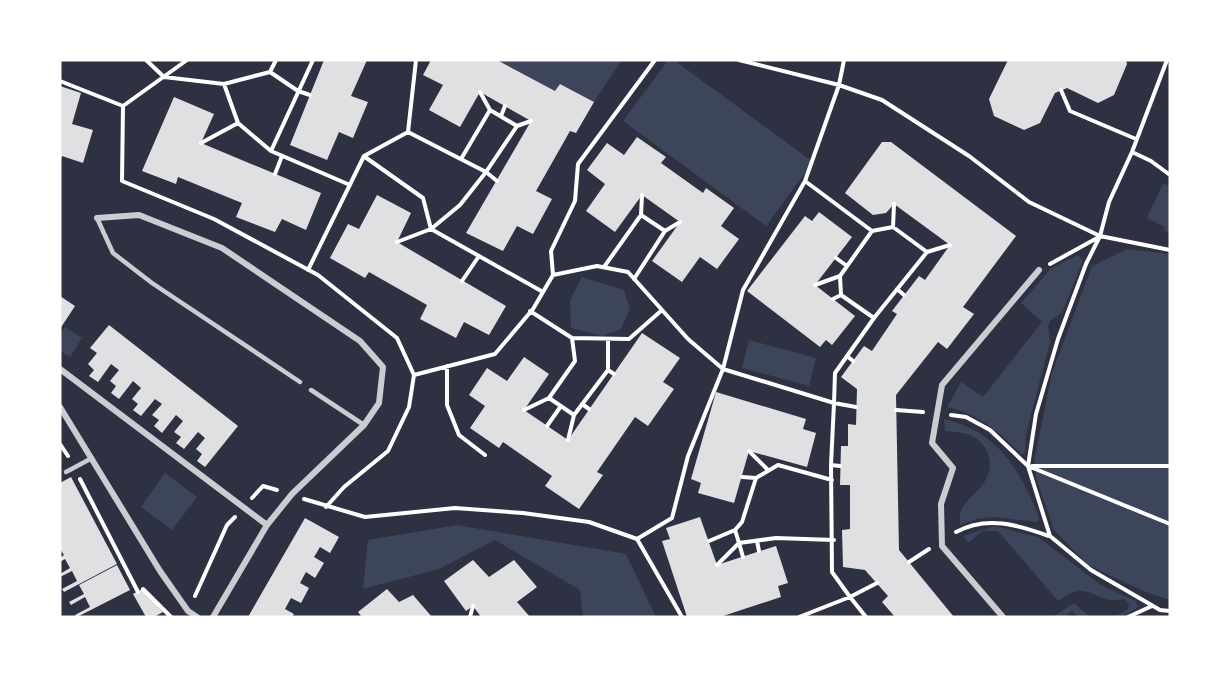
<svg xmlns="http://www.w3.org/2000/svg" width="1230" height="677" font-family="Lora,serif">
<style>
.green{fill:#3c4559}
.building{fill:#e0e0e3}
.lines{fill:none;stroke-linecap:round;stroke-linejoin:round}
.path{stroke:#fff;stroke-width:4}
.service{stroke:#caccd0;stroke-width:4.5}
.minor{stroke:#caccd0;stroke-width:6}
</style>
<rect width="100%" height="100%" fill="#2d3142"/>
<path class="green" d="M497,60H622L594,102L560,84L555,91Z
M668,60H674L813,162L766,226L623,121Z
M1163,183L1170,187V232L1164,231L1165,227L1147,218Z
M1127,249L1170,254V600L1143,591L1088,565L1054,530L1036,478L1034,461L1052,373L1092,266Z
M1078,255L1083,261L1062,313L1051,320L1048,326L1050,342L1026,434L1025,453L1021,454C998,431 979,414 947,407L961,382L983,397L1042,322L1021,303L1051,268Z
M582,277L624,290L630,309L621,329L603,336L571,328L570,300Z
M65,327L82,338L70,357L60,351V335Z
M749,340L816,358L809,386L742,368Z
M944,419C997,431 1020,469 1039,517L1038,522L994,517L977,519L960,525C956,502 977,497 986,479C995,464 988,444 972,436C965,432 953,432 945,431Z
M165,473L197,497L172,530L141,507Z
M457,525L626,554L656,617H583L580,590L495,540L439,569L363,589L368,540Z
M994,526L1038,537L1101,585L1136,601L1138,607L1122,617H1115L1128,609L1129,603L1124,599C1094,607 1092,576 1058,601L998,531H982L968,543L963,536Z
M1074,603L1090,617H1078L1072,611L1064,617H1053Z"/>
<path class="building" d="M324,60H367L351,96L368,102L353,138L339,132L327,160L290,145Z
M431,60H497L555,91L560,84L594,102L576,133L570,131L536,191L552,199L533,234L517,226L503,251L466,233L531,121L480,92L460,127L429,110L443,85L423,75Z
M1008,60H1126L1127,64L1114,95L1098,103L1067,88L1055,93L1040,123L1024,130L994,116L989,99Z
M60,86L81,93L72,124L93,130L83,163L62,156L60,161Z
M174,97L214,114L201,143L321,193L306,230L282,219L275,232L236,217L242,203L178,177L176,184L142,171Z
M637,137L666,157L661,163L703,193L706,188L734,208L721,226L739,239L717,269L700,257L682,282L652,261L680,222L642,195L615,232L586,211L605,184L587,170L607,143L624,155Z
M882,142H891L1016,236L963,307L974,314L947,349L938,342L896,395L899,550L954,617H895L882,602L888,596L865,570L843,567L842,530L850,529V485H840L841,446H848V424L856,425L857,389L841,377L864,346L872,351L897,314L892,311L919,276L925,280L950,245L894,204L886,213L873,215L845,193Z
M377,195L411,213L397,242L506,306L489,335L464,322L456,338L420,319L427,305L369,272L365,278L330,258L348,224L359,229Z
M819,212L852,237L815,285L855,316L832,345L826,340L820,347L747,291L805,216L812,221Z
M60,296L75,306L60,329Z
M109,325L238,426L205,467L197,461L202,454L196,449L205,438L198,432L184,449L176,443L181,437L174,432L183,421L176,415L162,433L154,426L159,420L152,415L162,404L155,399L141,416L133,410L138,404L132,399L141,388L133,381L119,399L111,393L116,386L110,381L119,370L111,364L98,382L89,376L94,370L88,364L97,353L90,348Z
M642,333L680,358L663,382L674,389L648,426L635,417L597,472L603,475L579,509L545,486L552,476L503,442L499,448L470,428L485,406L469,395L487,368L507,381L524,357L549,374L524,410L568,440Z
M716,392L806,419L803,429L816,433L807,467L749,451L734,503L698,493L701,483L691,479Z
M71,477L117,564L64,592L62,589L77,581L72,571L60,577V574L70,568L65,559L60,562V558L64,555L60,549V483Z
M700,517L717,565L776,546L788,583L778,586L781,597L720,617H687L662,541L670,539L666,528Z
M305,518L339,537L330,553L320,547L314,557L324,563L315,578L306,572L300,583L309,588L301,603L291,598L285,609L294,614L292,617H248Z
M473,560L489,577L514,560L537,587L517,602L530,617H481L473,606L466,611L444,581Z
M117,565L130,590L77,617L75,615L90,607L85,597L71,605L69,602L84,594L79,585Z
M142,589L163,612L154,617H146L133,594Z
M387,589L399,602L413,595L432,617H362L358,612Z"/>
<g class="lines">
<path class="path" d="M146,60L164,77L224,84L270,72L276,60
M313,60L271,151L350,185
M739,60L839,85L882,100L969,156L1029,202L1100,236L1170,250
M1167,60L1132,152L1109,202L1100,236L1086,264L1058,339L1036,414L1028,466L1050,536L1091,570L1160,610L1170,611
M270,72L298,91L310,95
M60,81L123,106L187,60
M224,84L238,123L271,151
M1061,90L1070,111L1136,139
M480,92L490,110
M123,106L122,181L214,219L318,275L397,338L414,375L409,407L388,451L344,487L326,507
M501,116L505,106
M517,126L531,121
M408,132L486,172L460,205L431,229L543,292
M201,143L238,123
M1132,152L1151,161L1170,175
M365,157L423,198L431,229L397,242
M461,159L490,110L517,126L486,172L497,181
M275,174L282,156
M805,181L872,231
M641,215L642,195
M893,227L894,204
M665,231L680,222
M927,252L950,245
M836,258L847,266
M1050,264L1099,237
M604,267L641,215L665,231L634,279
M308,270L364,156L408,132L416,60
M553,275L551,251L575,201L578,164L655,60
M462,281L479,256
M815,285L840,276
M897,289L904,295
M833,299L841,295
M530,311L572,338L629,339L662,310
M572,338L575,361L549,398L574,415L608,370V339
M847,356L853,361
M447,366V405L459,435L485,455
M608,370L614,374
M414,375L495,354L533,309L553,275L597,266L628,272L688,339L723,369L834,403L831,465L832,572L850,597L877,583
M582,404L589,409
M856,407L834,403L835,373L874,318L927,252L893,227L872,231L840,276L841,295L874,318
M524,410L549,398
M896,410L923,412
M951,415L966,417L990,430L1028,466L1170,524
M547,426L561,406
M568,440L574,415
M60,444L68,456
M749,451L768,470
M831,465L840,466
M1032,466H1170
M742,477L756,478
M80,479L138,592
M832,480L778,465L756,478L742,522L735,530L739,543L776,538L834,540
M252,498L263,486L277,490
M304,499L365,517L455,508L523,513L589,522L637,539L682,617
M956,532C987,515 1018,525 1049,536
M637,539L672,518L688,456L723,369L743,290L805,181L839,85L844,60
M709,541L735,530
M757,541L759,551
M909,562L929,549
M717,565L739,543L743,557
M143,589L171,617
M195,596L227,525L235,517
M470,617L473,606
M799,617L850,597L866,617
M1128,617L1152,606"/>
<path class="service" d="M97,218L113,253L152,283L300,382
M311,390L364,425
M66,472L92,458"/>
<path class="minor" d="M97,218L139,215L222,248L360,341L383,367L379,403L364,425L292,494L267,525L213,617
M60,369L267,525
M60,407L160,571L188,611L197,617
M1003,617L942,546L941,504L953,468L932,443L942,385L1039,270"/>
</g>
<rect width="1230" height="677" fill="none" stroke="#ffffff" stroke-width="123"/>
</svg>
